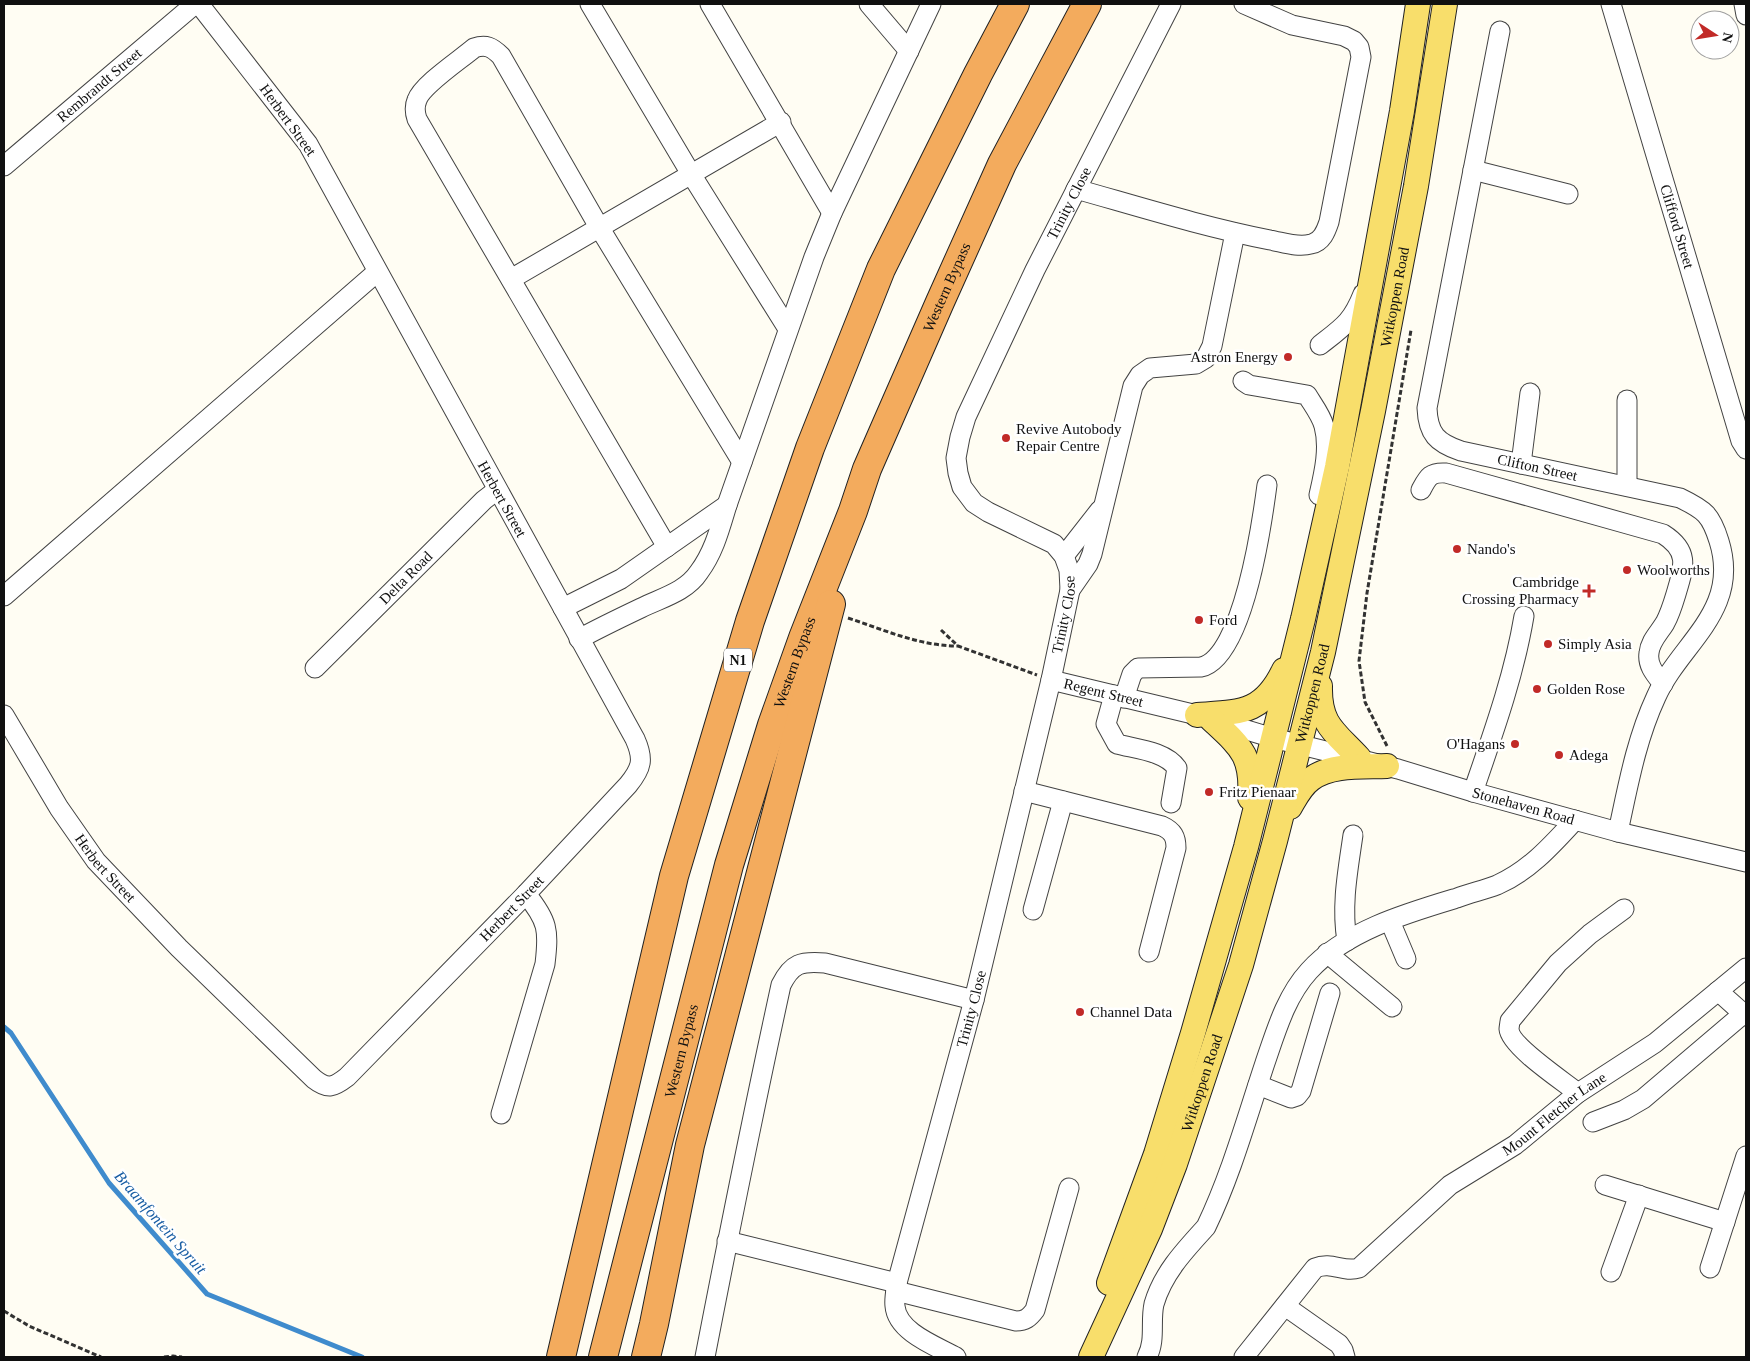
<svg xmlns="http://www.w3.org/2000/svg" width="1750" height="1361" font-family="'Times New Roman',serif">
<style>
.lines{fill:none;stroke-linecap:round;stroke-linejoin:round}
.stream{stroke:#3f8bcd;stroke-width:5}
.minor-casing{stroke:#434343;stroke-width:21}
.major-casing{stroke:#212121;stroke-width:26}
.highway-casing{stroke:#212121;stroke-width:30}
.path{stroke:#323232;stroke-width:3;stroke-dasharray:5 2.5;stroke-linecap:butt}
.minor{stroke:#fff;stroke-width:19}
.major{stroke:#f8de6b;stroke-width:24}
.highway{stroke:#f3ab5d;stroke-width:28}
.poi-dot{fill:#c12a27;stroke:#fff;stroke-width:2}
.labels{text-anchor:middle;stroke-width:5;stroke-linejoin:round;paint-order:stroke}
.shield{fill:#fff;stroke:#585858;stroke-width:1}
.shield-label{font-size:14px;font-weight:bold;fill:#101010}
.street-label{font-size:15px;fill:#101010;stroke:#fff}
.poi-label{font-size:15px;fill:#101010;stroke:#fff;text-anchor:start}
.water-label{font-size:16px;font-style:italic;fill:#185da3;stroke:#fff}
</style>
<rect width="100%" height="100%" fill="#fffdf3"/>
<g class="lines">
<path class="stream" d="M4,1027L11,1033L109,1183L207,1294L362,1357"/>
<g class="minor-casing">
<g id="minor">
<path d="M590,4L691,174L788,329"/>
<path d="M710,4L832,213"/>
<path d="M869,4L909,51"/>
<path id="s1" d="M1611,4L1741,441L1746,449"/>
<path d="M1744,4L1746,15"/>
<path id="s2" d="M1500,31L1427,408C1428,434 1437,443 1461,451L1680,498C1705,510 1711,515 1719,541C1741,611 1680,643 1656,697C1636,740 1628,786 1618,832"/>
<path id="s3" d="M4,166L195,4"/>
<path d="M1473,170L1568,194"/>
<path d="M1076,189C1140,207 1204,227 1270,240C1282,242 1298,248 1311,244C1322,242 1326,231 1329,222L1361,57L1359,47L1354,41L1344,36L1292,25L1244,4"/>
<path d="M511,279L781,122"/>
<path d="M1320,345C1343,327 1352,322 1363,294"/>
<path d="M1243,381L1249,385L1307,395C1313,405 1321,415 1324,426C1330,448 1324,473 1319,495"/>
<path d="M1521,464L1530,393"/>
<path d="M1627,486V400"/>
<path d="M1421,490C1428,477 1430,472 1446,473L1663,534C1690,551 1684,567 1676,594C1673,604 1670,614 1665,623C1659,633 1650,641 1649,653C1647,666 1656,675 1663,684"/>
<path d="M667,547L417,119C415,113 414,107 417,100C422,85 460,60 474,48C486,44 492,47 501,56L599,227L742,462"/>
<path d="M1064,556L1100,510"/>
<path d="M1070,590L1088,564L1092,554L1133,386L1140,375L1150,368L1196,364L1206,358L1212,346L1235,233"/>
<path d="M4,596L377,272"/>
<path d="M563,608L621,579L727,505"/>
<path d="M579,639C599,628 620,618 641,608C661,598 686,592 699,572C714,552 720,528 727,505L814,257L832,213L931,4"/>
<path id="s4" d="M315,668L484,500L497,490"/>
<path id="s5" d="M1051,680L1197,715L1273,738L1398,769L1473,792L1618,832L1746,862"/>
<path d="M1114,695L1106,724L1117,744C1136,749 1165,751 1177,768L1171,803"/>
<path d="M1124,698L1132,674L1138,668L1201,667C1243,658 1262,523 1267,485"/>
<path id="s6" d="M4,715L59,808L96,861L179,948L314,1079C328,1090 334,1087 347,1077L526,894L628,785C642,768 644,759 635,739L308,144L199,4"/>
<path d="M1024,791L1162,826C1173,831 1176,837 1176,848L1149,952"/>
<path d="M1473,792C1493,734 1514,676 1524,616"/>
<path d="M1033,910L1063,801"/>
<path d="M1390,921L1406,959"/>
<path d="M1347,941C1341,905 1348,870 1353,835"/>
<path d="M1327,953L1392,1007"/>
<path d="M1718,991L1746,1016"/>
<path d="M1258,1085L1291,1098L1297,1096L1301,1091L1330,993"/>
<path d="M1578,1093C1563,1081 1510,1046 1509,1029C1509,1028 1510,1022 1510,1021L1558,963L1590,934L1624,909"/>
<path d="M501,1114L545,964C549,930 548,921 526,894"/>
<path d="M1593,1122L1624,1110L1643,1099L1743,1014"/>
<path d="M1605,1185L1725,1222"/>
<path d="M727,1241L897,1283"/>
<path d="M1710,1268L1746,1156"/>
<path d="M1611,1272L1639,1195"/>
<path d="M896,1291L1016,1321C1025,1321 1029,1318 1035,1310L1069,1188"/>
<path d="M1285,1306L1339,1344L1343,1350L1345,1357"/>
<path d="M705,1357C729,1233 754,1109 781,985C792,963 801,961 825,963L974,1000"/>
<path id="s7" d="M956,1357C936,1346 897,1332 895,1306C894,1299 896,1290 897,1283L974,1000L1051,680L1070,590L1069,570L1064,556L1054,544L988,512L974,503L962,487L958,473L956,458L960,437L966,417L1035,270L1171,4"/>
<path d="M1147,1357C1156,1340 1150,1322 1154,1304C1163,1273 1185,1250 1206,1227C1231,1175 1247,1117 1265,1063C1276,1031 1286,996 1309,971C1345,931 1407,913 1457,898C1470,893 1484,890 1497,885C1529,871 1552,845 1575,820"/>
<path id="s8" d="M1244,1357L1315,1268C1332,1261 1343,1273 1359,1268L1450,1185L1515,1145L1578,1093L1655,1043L1746,968"/>
</g>
</g>
<g class="major-casing">
<g id="major">
<path d="M1320,686C1319,725 1335,732 1359,758"/>
<path d="M1197,715C1240,712 1263,714 1284,670"/>
<path d="M1212,720C1241,747 1253,756 1250,798"/>
<path d="M1290,807C1296,797 1301,786 1311,779C1331,764 1363,767 1387,766"/>
<path d="M1109,1283L1156,1154L1193,1033L1246,847L1303,619L1337,467L1402,111L1418,4"/>
<path id="s9" d="M1091,1357L1150,1229L1175,1164L1241,965L1275,841L1323,652L1373,411L1416,186L1445,4"/>
</g>
</g>
<g class="highway-casing">
<g id="highway">
<path d="M561,1357L674,876L750,621L810,448L881,269L978,74L1015,4"/>
<path id="s10" d="M603,1357L729,865L772,725L803,638L853,511L867,469L940,302L1002,164L1087,4"/>
<path d="M646,1357L654,1324L690,1145L831,604"/>
</g>
</g>
<path class="path" d="M848,618C885,630 919,646 958,646
M941,630L958,646L1037,675
M1387,746L1365,702L1359,661L1367,593L1411,330
M4,1311L29,1326L101,1357
M164,1357L173,1356L182,1357"/>
<use href="#minor" class="minor"/>
<use href="#major" class="major"/>
<use href="#highway" class="highway"/>
</g>
<g class="poi-dot">
<circle cx="1288" cy="357" r="5"/>
<circle cx="1006" cy="438" r="5"/>
<circle cx="1457" cy="549" r="5"/>
<circle cx="1627" cy="570" r="5"/>
<path d="M1586.5 583.5h5v5h5v5h-5v5h-5v-5h-5v-5h5z"/>
<circle cx="1199" cy="620" r="5"/>
<circle cx="1548" cy="644" r="5"/>
<circle cx="1537" cy="689" r="5"/>
<circle cx="1515" cy="744" r="5"/>
<circle cx="1559" cy="755" r="5"/>
<circle cx="1209" cy="792" r="5"/>
<circle cx="1080" cy="1012" r="5"/>
</g>
<g class="labels">
<rect class="shield" x="724" y="648.5" width="28" height="23" rx="4"/>
<g class="shield-label">
<text x="738" y="665">N1</text>
</g>
<g class="street-label">
<text dy="5" stroke="none"><textPath href="#s3" startOffset="125">Rembrandt Street</textPath></text>
<text transform="translate(288 120) rotate(54)" y="5">Herbert Street</text>
<text dy="5" stroke="none"><textPath href="#s7" startOffset="1290">Trinity Close</textPath></text>
<text dy="5" stroke="none"><textPath href="#s1" startOffset="232">Clifford Street</textPath></text>
<text dy="5" stroke="none"><textPath href="#s10" startOffset="1126">Western Bypass</textPath></text>
<text dy="5" stroke="none"><textPath href="#s9" startOffset="1106">Witkoppen Road</textPath></text>
<text dy="5" stroke="none"><textPath href="#s2" startOffset="522">Clifton Street</textPath></text>
<text transform="translate(502 499) rotate(61)" y="5">Herbert Street</text>
<text dy="5" stroke="none"><textPath href="#s4" startOffset="128">Delta Road</textPath></text>
<text dy="5" stroke="none"><textPath href="#s7" startOffset="795">Trinity Close</textPath></text>
<text dy="5" stroke="none"><textPath href="#s10" startOffset="721">Western Bypass</textPath></text>
<text dy="5" stroke="none"><textPath href="#s5" startOffset="54">Regent Street</textPath></text>
<text dy="5" stroke="none"><textPath href="#s9" startOffset="701">Witkoppen Road</textPath></text>
<text dy="5" stroke="none"><textPath href="#s5" startOffset="489">Stonehaven Road</textPath></text>
<text dy="5" stroke="none"><textPath href="#s6" startOffset="184">Herbert Street</textPath></text>
<text dy="5" stroke="none"><textPath href="#s6" startOffset="754">Herbert Street</textPath></text>
<text dy="5" stroke="none"><textPath href="#s7" startOffset="390">Trinity Close</textPath></text>
<text dy="5" stroke="none"><textPath href="#s10" startOffset="316">Western Bypass</textPath></text>
<text dy="5" stroke="none"><textPath href="#s9" startOffset="296">Witkoppen Road</textPath></text>
<text dy="5" stroke="none"><textPath href="#s8" startOffset="408">Mount Fletcher Lane</textPath></text>
</g>
<g class="poi-label">
<text x="1278" y="362" text-anchor="end">Astron Energy</text>
<text x="1016" y="434">Revive Autobody<tspan x="1016" dy="17">Repair Centre</tspan></text>
<text x="1467" y="554">Nando's</text>
<text x="1637" y="575">Woolworths</text>
<text x="1579" y="587" text-anchor="end">Cambridge<tspan x="1579" dy="17">Crossing Pharmacy</tspan></text>
<text x="1209" y="625">Ford</text>
<text x="1558" y="649">Simply Asia</text>
<text x="1547" y="694">Golden Rose</text>
<text x="1505" y="749" text-anchor="end">O'Hagans</text>
<text x="1569" y="760">Adega</text>
<text x="1219" y="797">Fritz Pienaar</text>
<text x="1090" y="1017">Channel Data</text>
</g>
<g class="water-label">
<text transform="translate(161 1222) rotate(49)" y="6">Braamfontein Spruit</text>
</g>
</g>
<rect width="1750" height="1361" fill="none" stroke="#101010" stroke-width="10"/>
<g transform="translate(1715 35) rotate(102)"><circle r="24" fill="#ffffff" stroke="#9f9f9f"/>
<path d="M0-4L9 19L0 12L-9 19Z" fill="#c12a27"/>
<text y="-8" font-size="14" font-weight="bold" text-anchor="middle" fill="#101010">N</text>
</g>
</svg>
